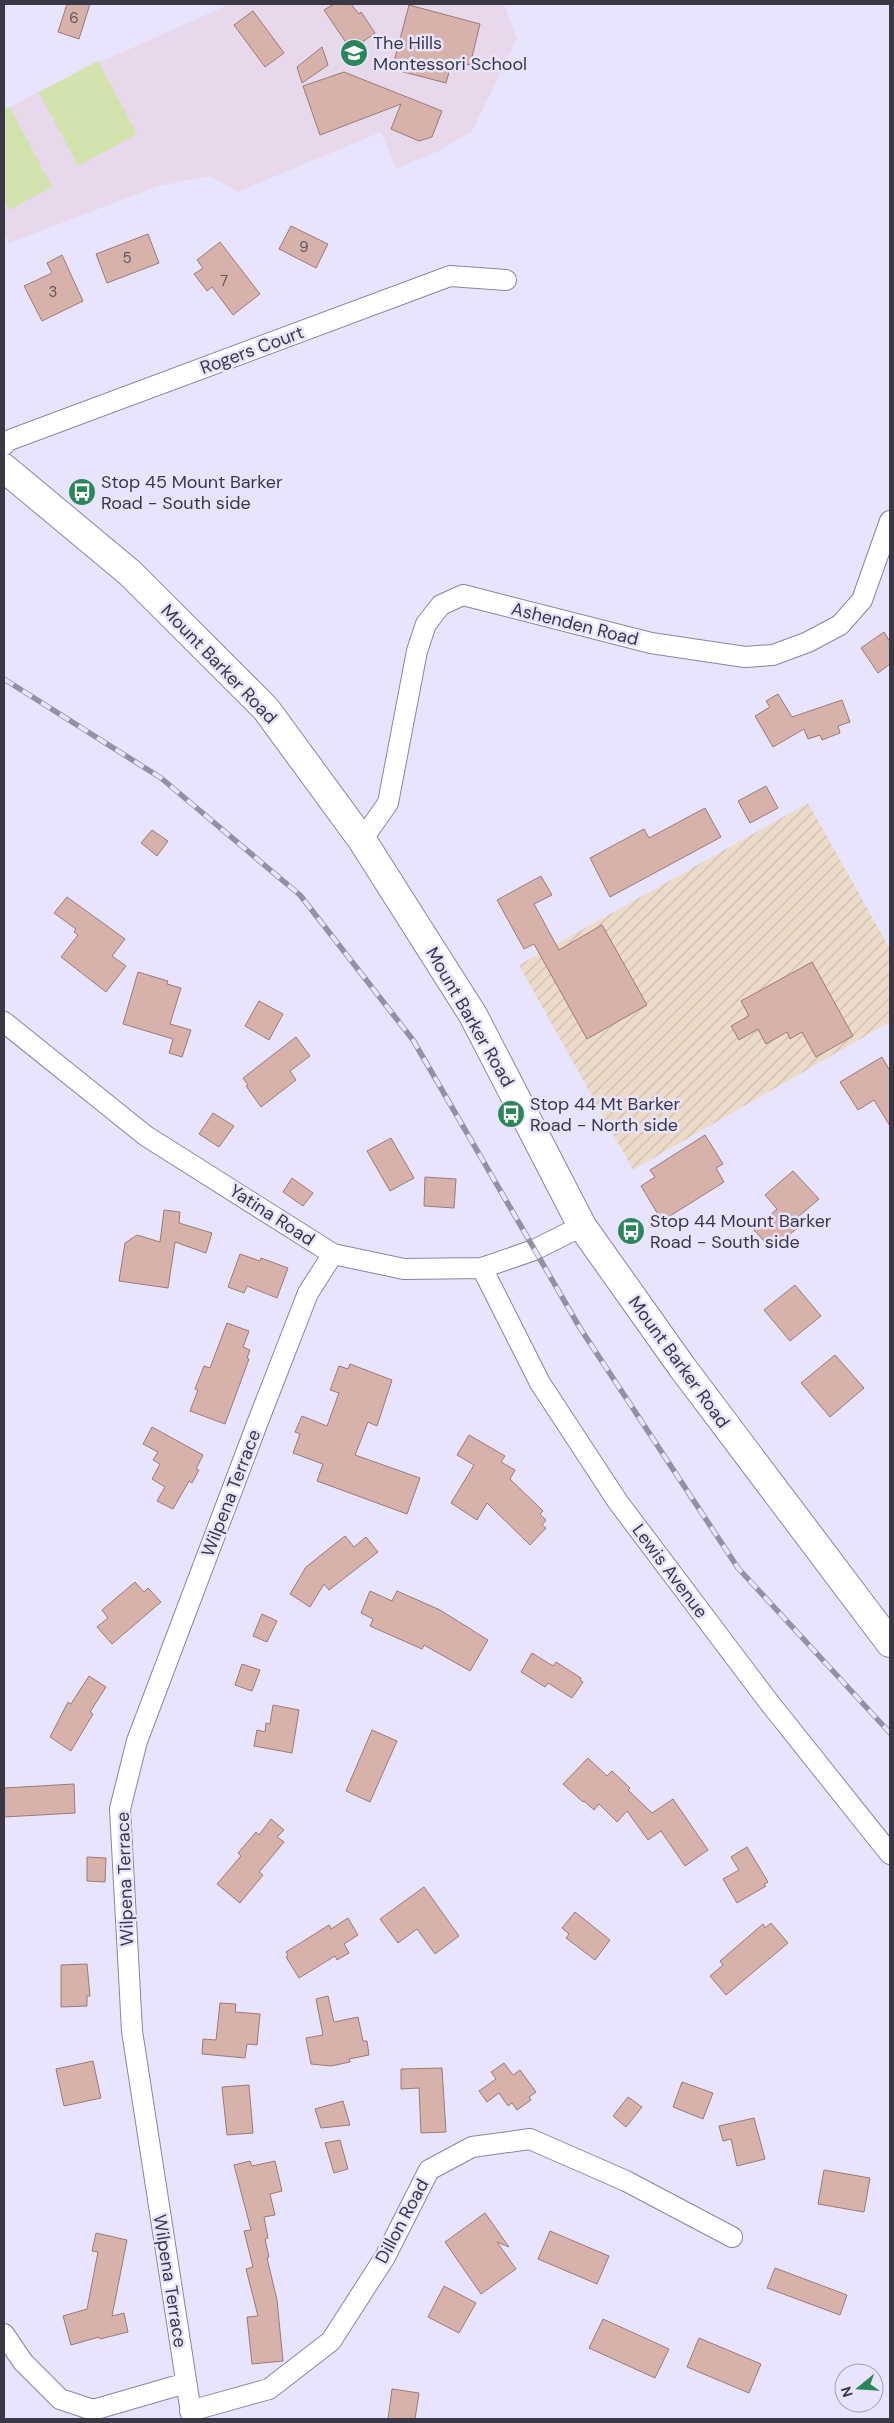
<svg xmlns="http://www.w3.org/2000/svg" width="894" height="2423" font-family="'DM Sans',sans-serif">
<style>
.industrial{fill:url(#industrial-furrows)}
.education{fill:#e7d8eb}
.grass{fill:#d2e3ad}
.building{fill:#d7b2ab;stroke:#9c7a73}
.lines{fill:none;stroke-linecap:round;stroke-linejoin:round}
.minor-casing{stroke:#8984a2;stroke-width:22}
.secondary-casing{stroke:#8984a2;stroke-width:30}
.minor{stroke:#fff;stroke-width:20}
.secondary{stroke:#fff;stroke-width:28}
.rail-casing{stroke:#9390a4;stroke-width:5.5}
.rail{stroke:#e8e4fe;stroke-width:4;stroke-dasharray:11;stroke-linecap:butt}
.labels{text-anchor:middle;stroke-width:5;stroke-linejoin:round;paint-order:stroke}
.number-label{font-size:15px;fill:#61565e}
.poi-label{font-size:18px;fill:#3a3845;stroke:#e8e4fe;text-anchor:start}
.street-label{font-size:18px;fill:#3a3845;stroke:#e8e4fe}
</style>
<defs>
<pattern id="industrial-furrows" width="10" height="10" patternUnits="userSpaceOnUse" patternTransform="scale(1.25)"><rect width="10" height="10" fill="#eddbca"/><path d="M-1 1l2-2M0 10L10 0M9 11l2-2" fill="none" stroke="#ccbdaf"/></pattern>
</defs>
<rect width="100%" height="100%" fill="#e8e4fe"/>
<path class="industrial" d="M808,803L890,949V1022L633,1170L519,965Z"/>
<path class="education" d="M230,4H504L517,39L472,131L439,151L396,169L381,132L237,192L211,176L158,186L9,243L4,232V110L98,61L112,57Z"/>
<path class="grass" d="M98,61L137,134L78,166L39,92Z
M10,107L52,187L9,210L4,200V110Z"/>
<path class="building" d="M67,4H90L79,39L58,32Z
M334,4H351L359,14L361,12L375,33L351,50L324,10Z
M409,5L480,24L470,65L452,61L446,83L392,69Z
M253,11L284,53L265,67L234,25Z
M322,47L328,65L302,83L297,67Z
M344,72L442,111L432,137L419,141L391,129L401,104L320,135L303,86Z
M291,226L328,244L316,268L279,249Z
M148,234L159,263L107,283L96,254Z
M220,242L260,294L233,315L212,287L207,291L194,274L203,268L197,260Z
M62,255L83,301L42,321L24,286L52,273L47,263Z
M884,632L890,642V664L878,673L861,648Z
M778,694L792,717L842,700L850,722L838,726L840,733L822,740L820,735L808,739L804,729L773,747L755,716L770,707L766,701Z
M766,786L778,808L750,823L738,801Z
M705,808L721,837L610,897L590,858L644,829L649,838Z
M152,830L168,841L157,856L141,843Z
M541,876L552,895L534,904L559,950L602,925L647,1005L587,1039L534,944L524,949L497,900Z
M67,897L125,939L112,956L126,966L106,992L61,957L78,935L74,932L76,929L54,913Z
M812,962L853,1036L816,1057L802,1032L790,1039L787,1032L766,1044L758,1029L739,1040L731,1026L749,1016L741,1001Z
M138,972L168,981L167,984L181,988L170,1024L191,1030L182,1057L169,1053L173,1039L123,1024Z
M259,1001L283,1014L269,1040L245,1026Z
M296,1037L310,1056L290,1071L296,1080L261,1107L246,1086L248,1085L243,1078Z
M882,1057L890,1071V1126L874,1100L858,1110L840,1082Z
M213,1113L234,1126L219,1147L199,1134Z
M705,1135L723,1164L716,1168L724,1182L662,1221L641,1186L655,1177L650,1170Z
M391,1138L414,1178L390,1191L367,1151Z
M793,1171L819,1199L798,1217L803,1223L772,1250L754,1230L777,1209L765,1195Z
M425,1177L456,1179L454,1208L424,1206Z
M292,1178L313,1193L303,1206L283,1192Z
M164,1210L180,1212L179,1223L212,1233L206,1253L175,1242L168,1288L119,1281L125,1243L137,1235L160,1242Z
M240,1254L260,1261L261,1258L288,1268L277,1298L247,1286L244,1293L228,1287Z
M795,1285L821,1316L790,1341L764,1310Z
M227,1323L249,1331L243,1347L250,1350L247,1358L249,1359L225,1424L190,1411L198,1390L195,1389L204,1366L210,1368Z
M835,1355L864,1388L830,1417L801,1383Z
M350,1364L392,1380L377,1426L368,1422L355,1455L420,1478L407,1514L317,1481L323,1464L293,1453L300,1434L295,1432L302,1416L327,1426L339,1393L330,1390L339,1366L348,1369Z
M152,1427L203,1455L196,1469L199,1470L192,1483L189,1481L173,1509L157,1501L165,1487L152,1479L160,1464L153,1460L158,1452L143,1444Z
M469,1435L505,1456L501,1462L515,1470L510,1479L543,1511L540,1514L546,1520L542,1525L546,1528L530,1545L487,1503L477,1520L451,1503L474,1465L457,1455Z
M345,1536L354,1547L366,1537L378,1552L329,1590L324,1584L310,1607L290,1594L306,1567Z
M135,1582L144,1592L148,1588L161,1602L112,1644L97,1627L108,1618L102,1610Z
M370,1591L392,1601L397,1591L440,1610L488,1640L470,1671L424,1645L422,1649L370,1626L373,1619L361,1613Z
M262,1614L277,1621L267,1642L253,1636Z
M532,1653L553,1666L556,1662L581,1678L580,1680L583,1682L572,1698L548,1683L545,1687L521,1672Z
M242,1664L260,1670L252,1691L235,1685Z
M89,1676L106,1687L90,1712L93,1714L71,1751L50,1737L68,1702L71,1704Z
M273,1705L299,1710L292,1753L254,1746L257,1730L265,1732L266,1723L270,1724Z
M372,1730L397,1741L370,1802L346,1791Z
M588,1758L607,1776L612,1771L630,1788L628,1790L652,1813L673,1799L708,1850L685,1866L661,1831L648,1840L627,1811L617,1822L599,1804L594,1810L584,1801L583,1802L563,1784Z
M74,1784L75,1813L4,1817V1788Z
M271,1819L284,1830L277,1837L284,1842L259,1872L263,1875L240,1903L217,1884L241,1856L238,1853L256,1832L259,1835Z
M747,1847L768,1882L764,1884L766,1886L737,1903L723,1879L739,1870L731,1857Z
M87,1857L106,1858L105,1882L87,1881Z
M424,1887L459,1936L435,1954L417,1929L398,1943L380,1919Z
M575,1912L610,1940L595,1960L566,1938L569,1934L562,1928Z
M348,1918L358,1935L344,1944L349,1953L337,1960L335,1956L299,1978L286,1957L288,1956L286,1952L329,1925L331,1929Z
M771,1923L788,1943L726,1995L710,1976L723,1965L720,1961L763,1924L765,1928Z
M87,1964L90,1996H87V2006L61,2007V1965Z
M328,1996L334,2022L358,2017L363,2041H367L369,2055L349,2059L350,2062L331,2066L311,2064L306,2038L323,2035L316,1999Z
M220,2003L236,2004L235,2012L260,2014L257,2045L247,2044L245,2058L202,2054L203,2039L216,2040Z
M93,2061L101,2098L64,2106L56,2069Z
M504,2063L513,2075L520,2070L536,2092L529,2097L531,2100L517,2110L512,2103L508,2106L499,2093L487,2102L479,2091L496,2079L491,2072Z
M442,2068L446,2132L421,2133L419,2088L401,2089V2069Z
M682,2082L713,2093L703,2119L673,2107Z
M249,2085L253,2133L227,2135L222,2087Z
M628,2097L642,2107L626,2127L613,2116Z
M343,2101L350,2125L321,2128L315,2109Z
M754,2118L765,2159L737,2166L731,2139L723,2141L719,2126Z
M340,2140L348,2169L334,2173L325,2143Z
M250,2161L252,2166L275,2161L282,2191L270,2194L275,2215L264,2217L268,2238L265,2239L269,2257L267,2258L277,2300L283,2361L252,2364L247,2317L258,2316L246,2269L253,2267L244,2231L251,2230L234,2165Z
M824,2170L870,2178L864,2212L818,2204Z
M485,2213L509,2247L497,2242L516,2269L481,2294L445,2242Z
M550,2231L609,2256L597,2284L538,2259Z
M96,2233L127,2240L112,2316L124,2313L128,2332L100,2339L99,2337L71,2345L63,2316L87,2309L98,2252L92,2251Z
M775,2268L847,2295L840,2315L767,2288Z
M444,2286L476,2303L459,2333L428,2317Z
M603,2319L669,2349L655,2378L589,2348Z
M699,2338L761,2364L749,2393L687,2367Z
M392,2389L419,2393L415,2419H388Z"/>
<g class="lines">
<g class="minor-casing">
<path id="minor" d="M4,445L7,441L450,276L506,280
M362,840L388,803L417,651L426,624L441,605L463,595L651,643L745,657L773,655L808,642L840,625L862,600L890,521
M4,1022L146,1136L333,1254L404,1269L482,1268L534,1250L582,1226
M482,1268L540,1383L618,1502L768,1701L890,1854
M4,2334L23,2362L60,2399L93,2410L186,2383
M190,2411L269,2389L331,2341L385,2257L429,2170L472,2147L530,2139L626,2181L732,2237
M192,2419L132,2031L120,1809L137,1741L257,1424L308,1293L333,1254"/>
</g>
<g class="secondary-casing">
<path id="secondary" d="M4,468L130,573L266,709L362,840L473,1015L582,1226L682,1367L890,1643"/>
</g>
<use href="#minor" class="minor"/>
<use href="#secondary" class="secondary"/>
<g class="rail-casing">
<path id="rail" d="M4,679L161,778L300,895L413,1040L580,1328L738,1568L890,1733"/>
</g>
<use href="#rail" class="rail"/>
</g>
<defs>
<g id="school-disc" transform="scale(1.4375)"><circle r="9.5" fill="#2d855a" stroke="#e8e4fe"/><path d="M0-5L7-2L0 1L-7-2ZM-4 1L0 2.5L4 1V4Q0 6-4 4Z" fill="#fff"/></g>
<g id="bus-disc" transform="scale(1.4375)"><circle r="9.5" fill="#2d855a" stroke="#e8e4fe"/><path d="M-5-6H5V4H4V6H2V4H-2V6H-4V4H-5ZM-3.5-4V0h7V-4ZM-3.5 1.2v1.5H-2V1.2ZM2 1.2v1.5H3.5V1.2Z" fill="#fff"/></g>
</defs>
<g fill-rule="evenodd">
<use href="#school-disc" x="354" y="53"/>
<use href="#bus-disc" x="82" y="492"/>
<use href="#bus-disc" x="511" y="1114"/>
<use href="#bus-disc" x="631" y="1231"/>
</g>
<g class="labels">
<g class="number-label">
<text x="74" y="23">6</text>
<text x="304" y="252">9</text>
<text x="127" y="263">5</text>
<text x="224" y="286">7</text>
<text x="53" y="297">3</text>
</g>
<g class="poi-label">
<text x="373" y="49">The Hills<tspan x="373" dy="21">Montessori School</tspan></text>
<text x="101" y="488">Stop 45 Mount Barker<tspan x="101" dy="21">Road - South side</tspan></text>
<text x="530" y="1110">Stop 44 Mt Barker<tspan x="530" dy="21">Road - North side</tspan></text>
<text x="650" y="1227">Stop 44 Mount Barker<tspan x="650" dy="21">Road - South side</tspan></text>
</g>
<g class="street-label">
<text transform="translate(252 350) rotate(-20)" y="6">Rogers Court</text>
<text transform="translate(575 624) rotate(14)" y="6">Ashenden Road</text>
<text transform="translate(219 664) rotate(46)" y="6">Mount Barker Road</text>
<text transform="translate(470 1017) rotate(60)" y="6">Mount Barker Road</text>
<text transform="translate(272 1215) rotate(33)" y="6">Yatina Road</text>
<text transform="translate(679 1362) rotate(54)" y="6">Mount Barker Road</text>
<text transform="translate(231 1493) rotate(-69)" y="6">Wilpena Terrace</text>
<text transform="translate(670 1571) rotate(53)" y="6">Lewis Avenue</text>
<text transform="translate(125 1879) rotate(-92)" y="6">Wilpena Terrace</text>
<text transform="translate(402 2221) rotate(-62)" y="6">Dillon Road</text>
<text transform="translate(170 2281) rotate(81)" y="6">Wilpena Terrace</text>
</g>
</g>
<rect width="894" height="2423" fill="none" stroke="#3a3845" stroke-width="10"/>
<g transform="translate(859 2388) rotate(252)"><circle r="24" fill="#e8e4fe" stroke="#a29fb4"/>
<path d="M0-4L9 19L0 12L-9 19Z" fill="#2d855a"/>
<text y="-8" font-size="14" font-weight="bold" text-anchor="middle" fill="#3a3845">N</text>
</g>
</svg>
